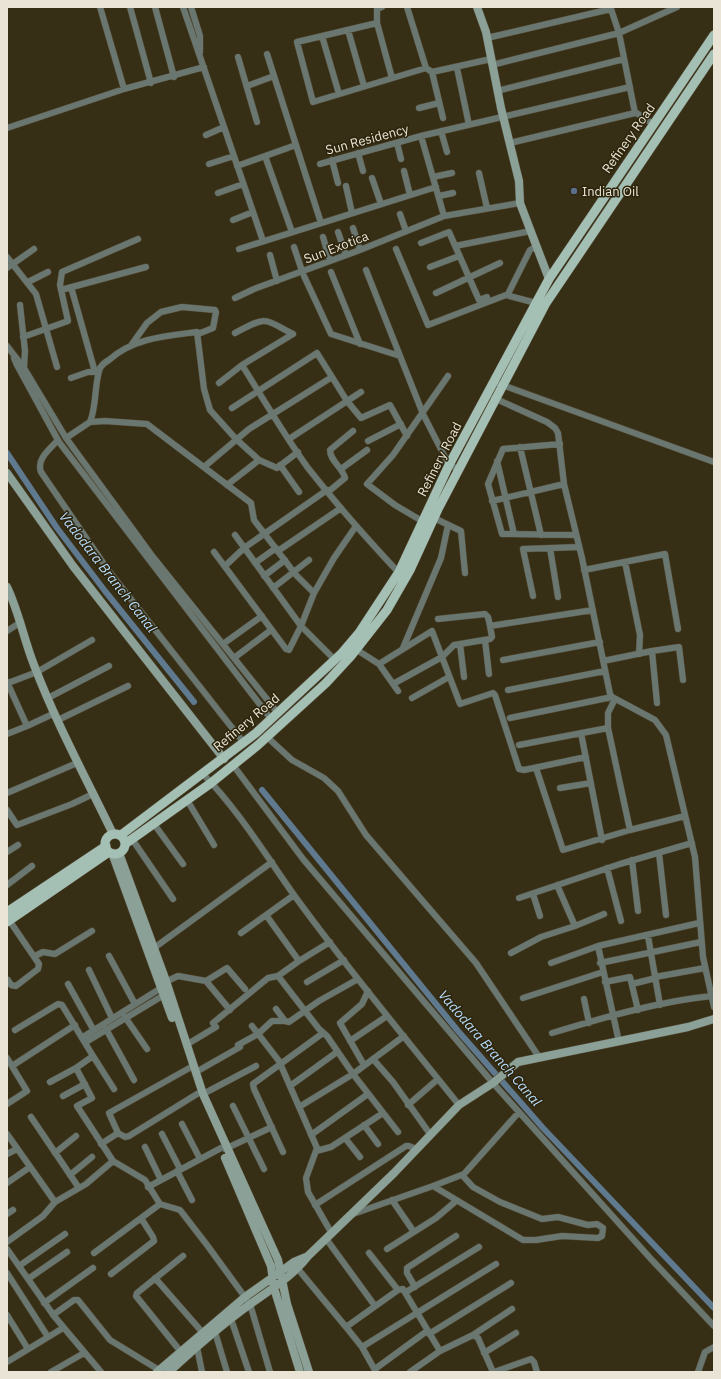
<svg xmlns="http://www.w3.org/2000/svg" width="721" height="1379" font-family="'IBM Plex Sans',sans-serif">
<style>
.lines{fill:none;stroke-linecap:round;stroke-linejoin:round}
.canal{stroke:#5f798f;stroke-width:6}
.street-casing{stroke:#534b35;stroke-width:7}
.secondary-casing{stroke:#534b35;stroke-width:9}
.primary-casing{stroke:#534b35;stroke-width:10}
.street{stroke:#6a7771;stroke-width:6}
.secondary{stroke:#8ba096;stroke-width:8}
.primary{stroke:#a4bfb3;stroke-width:9}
.service-dot{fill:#5c6f8a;stroke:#2d240c;stroke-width:1.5}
.labels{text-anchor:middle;stroke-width:3;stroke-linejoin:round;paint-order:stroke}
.street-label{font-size:13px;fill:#e9e4d5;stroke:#2d240c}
.poi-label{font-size:13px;fill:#e9e4d5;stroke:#2d240c;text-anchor:start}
.water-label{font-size:14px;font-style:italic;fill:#b7dffe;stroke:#2d240c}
</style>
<rect width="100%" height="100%" fill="#372e16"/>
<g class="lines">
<path class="canal" d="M7,453L57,528L105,591L194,702
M262,790L458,1031L543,1128L714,1308"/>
<g class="street-casing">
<path id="street" d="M100,7L124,89
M130,7L151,83
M155,7L174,77
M183,7L263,241
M191,7L200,36V52
M382,7L377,9V23L297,42L313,102L426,68
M407,7L426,68L432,72L491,59
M377,23L392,78
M348,30L364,86
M322,36L339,94
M487,38L611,9L619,33L635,113L510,143
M267,54L296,145
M238,57L257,122
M492,65L619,33L677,7
M457,68L469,125
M432,72L443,118
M247,86L274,76
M497,91L624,59
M419,108L439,103
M635,112L653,124
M7,128L124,89L204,67
M441,131L447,152
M206,135L224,127
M421,136L444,216
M397,143L401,159
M358,153L363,171
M265,156L292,232
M332,160L338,183
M209,164L234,156
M320,164L421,136L630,87
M237,166L296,145L321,223
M404,171L410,195
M479,173L487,208
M433,177L452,173
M372,178L381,204
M346,186L352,213
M218,193L243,184
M439,196L453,193
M400,214L406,231
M233,220L253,212
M353,228L360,250
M338,232L346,255
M323,237L330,261
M421,243L449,232L479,300L487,297
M455,246L531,231
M294,247L302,271
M239,249L436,187
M396,249L428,325L506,295L536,303
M270,255L277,281
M7,257L36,294L57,367
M430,267L459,256
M7,268L34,249
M366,270L423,414L449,465L459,469
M331,272L360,344
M304,276L331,334L400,356
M28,282L48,272
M71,287L95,372
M61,290L146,267
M509,292L530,250L537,246
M436,293L500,263
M235,298L254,289L360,250L444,216L520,203
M20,305L25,351L24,368
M235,333C267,316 262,318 293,334
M293,334L242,365C264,400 284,435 308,468C337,505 368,540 400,574
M23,337L68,321L60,285L62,272L138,239
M132,344L147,323L161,312L182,307L215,310L216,312L213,328L198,334
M7,346L24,368L66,438L153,557L278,713
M14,358L17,365L59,442L271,719
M71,378L88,372H98
M494,382L714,462
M219,383L242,365
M494,398L547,422L555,428L558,433L564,484L582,558L610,694L612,697L655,720L666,735L695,857L703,957L714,1007
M232,408L317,353L347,401L361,418L390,405L407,436
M90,422C97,405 94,385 100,368C102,365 105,362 109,360C133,338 166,336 197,332L204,389L210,410L236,439L259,460L277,468L298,452
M66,438L90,422L105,421L147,424L251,503L254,520L296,575L314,593
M289,439L361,392
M58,440C50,449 36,459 41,472L108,570L244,743
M368,441L401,424
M560,444L503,449L488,484L502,534L576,535
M520,447L541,535
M497,461L514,534
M280,465L299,492
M204,467L249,429L332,377
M341,469L367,450
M227,485L259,460
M328,492L345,478C343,468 330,461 330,450L353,431
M492,501L564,484
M434,518L461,531L465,573
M422,521L395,505L367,484L393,455L448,376
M235,535L301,626L335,660
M550,548L558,597
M278,551L341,508
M214,552L286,649L289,650L301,626L314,593L334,558L356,526
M625,562L640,635L639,654
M255,563L276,548
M225,566L244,548L327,490
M584,570L665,554L678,629
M264,576L285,560
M273,588L309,560
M533,596L523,549L579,547
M438,619L485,614L488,617L490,626
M7,631L21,622
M485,640L489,674
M223,644L262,616
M460,644L464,677
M403,648L441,558L448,525
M357,650L379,664L432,631L460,704L493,693L495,695L519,769L524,770L586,757
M652,651L679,647L683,680
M234,658L271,630
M503,660L600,642
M603,661L652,651L657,703
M379,664L398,691
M7,682L27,726L7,734
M8,683L37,672L92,640
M393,684L442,657L454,645L490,639L492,637L490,626L593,610
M508,690L605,671
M48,698L109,666
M412,698L449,677
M510,718L612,697
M58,720L128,686
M27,726L55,713
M608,728V713L615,699
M581,733L602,840
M267,737L292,760L324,778L338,791L366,835L476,963L539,1057
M519,745L608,728L630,830L563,850L536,768
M233,765L303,859L493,1083L651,1259L714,1326
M203,774C239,811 265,854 294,895C346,967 403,1035 459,1105
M560,788L591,783
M7,793L77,763
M187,800L214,845
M7,810L17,825L72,804L93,794
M154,824L183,864
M630,830L685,816
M132,839L173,899
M7,852L18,845
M659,853L666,915
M632,860L638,911
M607,868L621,921
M7,885L32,866
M557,885L575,926L604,914
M533,894L540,916
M519,898L620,864L692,843
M266,915L299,961L278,976L319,1029L327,1036L353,1074L404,1036
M241,933L294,895
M648,936L660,1005
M154,948L272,862
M511,953L541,937L575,926
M35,956L43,952L55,954L92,931
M109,956L135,1004
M299,961L330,942
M551,963L598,946
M600,963L701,942
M89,970L112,1018
M655,977L705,968
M8,980L11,985L16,986L38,969L39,964L9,920
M206,981L230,1010
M307,982L344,960
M605,982L630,977L638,1010
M163,983L178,976L206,981L227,968L245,989
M68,984L93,1029
M632,984L656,978
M523,998L603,972
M584,999L589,1023
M276,1009L285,1021L289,1022L319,1001L358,979
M125,1017L147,1049
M213,1023L268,978L278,976
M252,1026L279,1061L317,1148L306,1178L308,1192L332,1234
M106,1029L134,1080
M15,1030L58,1004L62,1005L93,1056L76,1068L92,1098L77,1106L113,1161
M552,1033C602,1018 660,1001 712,996
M83,1037L161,988
M350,1041L387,1016
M86,1042L164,995
M619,1042L598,946L699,923
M186,1045L216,1027
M238,1045L258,1034L272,1021H285
M93,1056L114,1089
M7,1058L27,1091L7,1104
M373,1059L393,1082L430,1134
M364,1065L340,1023L362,1004L368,991
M12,1066L75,1025
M196,1072L240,1047
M50,1082L76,1068
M290,1086L337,1052
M203,1094L256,1066
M63,1096L85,1084
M408,1105L438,1079
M233,1106L264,1169
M299,1107L353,1074L398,1132
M31,1117L79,1188
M182,1124L200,1159
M364,1125L378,1144
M118,1133L125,1137L129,1136L197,1094
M7,1134L55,1202L86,1184L113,1161L145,1180L160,1204L180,1210L207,1245L250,1304L270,1372
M162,1134L180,1169
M311,1135L368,1094
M345,1138L360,1157
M101,1144L118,1133L109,1113L193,1066
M145,1147L161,1180
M225,1149L272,1127
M316,1151L331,1147L383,1113
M283,1152L254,1089L253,1084L323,1033
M55,1153L76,1136
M7,1154L17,1149
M177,1171L192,1200
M70,1175L92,1157
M7,1183L30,1167
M433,1186L464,1174L519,1112
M148,1187L221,1148
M392,1200L414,1232
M315,1205L406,1146H409L416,1149
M7,1214L13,1210
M353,1214L433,1186L523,1240H536L562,1236L598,1238L602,1236L603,1228L597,1224L588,1225L558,1217L542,1219L500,1202L473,1187L462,1175
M327,1240L375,1306
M7,1242L43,1216L55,1202
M7,1249L54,1316L101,1372
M387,1249L436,1218L456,1201
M94,1253L160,1204
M369,1253L398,1290
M19,1266L65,1234
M298,1269L346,1327L398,1290L403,1289L440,1351L473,1335L478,1338L493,1372
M7,1273L48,1337
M111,1274L154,1241L153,1237L141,1218
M155,1278L203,1333
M28,1279L67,1252
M415,1287L407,1273V1268L456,1236
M406,1292L479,1247
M44,1303L93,1268
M7,1315L28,1349
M53,1315L74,1300H78L110,1340L159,1370
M231,1319L249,1372
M346,1327L362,1347L376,1372
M215,1332L227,1372
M429,1334L511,1283
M473,1335L512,1309
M197,1347L202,1372
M362,1347L496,1264
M181,1352L136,1296L137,1293L183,1256
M484,1353L516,1333
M7,1362L63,1328
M375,1369L427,1331
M51,1372L84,1353
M410,1372L440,1351
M494,1372L531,1359L534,1362L537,1372
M698,1372L705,1352L714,1347"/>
</g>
<g class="secondary-casing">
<path id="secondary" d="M477,7L486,32L501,108L519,181L520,203L549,279
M7,473L73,566L224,759
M7,587C19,612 24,640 34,665C56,723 86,778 113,834
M112,853L172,1018
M119,853L166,981L203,1094L278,1260L287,1304L309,1372
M225,1158L271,1266L274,1288L300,1372
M157,1372L245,1297L294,1262L306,1257
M169,1372C195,1348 221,1325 249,1305C271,1289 292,1277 308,1256L394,1173L459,1105L493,1083L518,1062L688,1027L714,1019"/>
</g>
<g class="primary-casing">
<path id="primary" d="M105 844a10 10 0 1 1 20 0a10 10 0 1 1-20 0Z
M121,835L256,733L342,653L359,633L399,572L449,465L549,279L714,35
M125,844L211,783L258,745L326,683L351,656L387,610L410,570L438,509L546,303L714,54
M7,912L106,846
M7,922L109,852"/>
</g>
<use href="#street" class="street"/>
<use href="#secondary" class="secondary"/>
<use href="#primary" class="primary"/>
</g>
<circle class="service-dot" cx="574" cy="191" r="4"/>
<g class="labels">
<g class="street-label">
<text transform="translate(628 138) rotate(-55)" y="5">Refinery Road</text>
<text transform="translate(367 139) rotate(-15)" y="5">Sun Residency</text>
<text transform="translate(336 247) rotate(-21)" y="5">Sun Exotica</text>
<text transform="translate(439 459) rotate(-63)" y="5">Refinery Road</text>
<text transform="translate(246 722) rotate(-40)" y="5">Refinery Road</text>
</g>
<g class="poi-label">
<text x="582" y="196">Indian Oil</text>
</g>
<g class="water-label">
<text transform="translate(108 572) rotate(52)" y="5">Vadodara Branch Canal</text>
<text transform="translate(490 1048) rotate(49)" y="5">Vadodara Branch Canal</text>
</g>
</g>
<rect width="721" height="1379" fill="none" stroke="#e9e4d5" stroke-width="16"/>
</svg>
